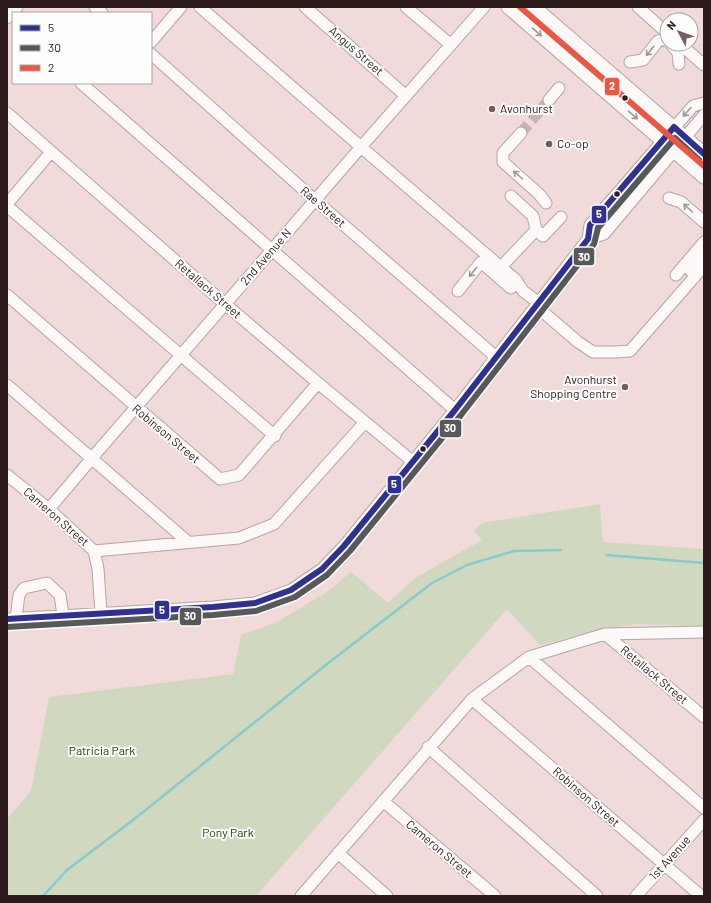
<svg xmlns="http://www.w3.org/2000/svg" width="711" height="903" font-family="Barlow,sans-serif">
<style>
.green{fill:#d1d8c0}
.lines{fill:none;stroke-linecap:round;stroke-linejoin:round}
.stream{stroke:#86cbcd;stroke-width:2.5}
.minor-tunnel{stroke:#c9b4b4;stroke-width:11;stroke-dasharray:11 5.5;stroke-linecap:butt}
.minor-casing{stroke:#b7a4a5;stroke-width:13}
.major-casing{stroke:#b7a4a5;stroke-width:15}
.minor{stroke:#fdf9f9;stroke-width:11}
.major{stroke:#fdf9f9;stroke-width:13}
.bus-1-casing{stroke:#fdfdfd;stroke-width:9}
.bus-2-casing{stroke:#fdfdfd;stroke-width:9}
.bus-3-casing{stroke:#fdfdfd;stroke-width:9}
.bus-1{stroke:#2e3092;stroke-width:6}
.bus-2{stroke:#57585a;stroke-width:6}
.bus-3{stroke:#ec5643;stroke-width:6}
.oneway{stroke:#a09696}
.bus-dot{fill:#2e1c1c;stroke:#fdfdfd;stroke-width:1.5}
.poi-dot{fill:#725e5e;stroke:#fdfdfd;stroke-width:1.5}
.labels{text-anchor:middle;stroke-width:4;stroke-linejoin:round;paint-order:stroke}
.street-label{font-size:12px;fill:#2e1c1c;stroke:#fdfdfd}
.poi-label{font-size:12px;fill:#2e1c1c;stroke:#fdfdfd;text-anchor:start}
.park-label{font-size:12px;fill:#1b4300;stroke:#fdfdfd}
.line-badge{stroke:#fdfdfd;stroke-width:1.5}
.badge-label{font-size:11px;text-anchor:middle;font-weight:bold;fill:#fff}
</style>
<rect width="100%" height="100%" fill="#f0dada"/>
<path class="green" d="M600,504L603,542L704,549V626L635,624L587,633L540,645L507,609L256,896H7V819L31,791L49,697L233,674L241,635L275,623L327,592L351,572L388,603L415,578L482,540L474,531L482,523Z"/>
<g class="lines">
<path class="stream" d="M606,555L704,563
M43,896L67,870L137,817L327,664L432,583L467,565L514,551L561,550"/>
<path class="minor-tunnel" d="M521,133L549,100"/>
<g class="minor-casing">
<path id="minor" d="M95,7L102,13
M200,7L361,147L516,280L523,291L539,303
M305,7L406,96
M406,7L451,45
M638,7L667,33
M7,18L17,7
M151,42L181,7
M671,44L678,53L679,64
M680,44L704,65
M151,54L315,200L496,357
M630,62L643,60L658,41L665,39L667,41
M81,83L455,410
M549,100L559,88
M7,113L225,304L318,383L412,461
M521,133L503,153V162L539,194L546,203
M511,196L533,216L536,230
M669,198L681,202L704,222
M7,204L51,152
M7,206L275,436
M588,239L604,234L704,115
M501,267L536,230L543,236L561,217
M691,271L703,255V243
M676,275L704,242
M458,291L481,262L511,288
M7,295L220,479L239,475L318,383
M536,306L578,342L593,352H615L630,351L704,266
M7,385L188,542
M7,475L49,509L94,551L98,569L101,613
M49,509L92,458L361,147L484,7
M94,551L239,538L274,524L365,422
M16,618L19,595L24,588L47,583L60,595L63,615
M7,619L213,607L255,603L291,590L322,569L344,546L455,410L588,239L590,225L693,106L704,103
M605,634L704,717
M529,657L704,808
M472,699L701,896
M428,747L597,896
M383,801L495,896
M338,853L387,896
M301,896L472,699L529,657L605,634L704,632
M636,896L704,820"/>
</g>
<g class="major-casing">
<path id="major" d="M508,7L704,177
M534,7L704,154"/>
</g>
<use href="#minor" class="minor"/>
<use href="#major" class="major"/>
<g class="bus-1-casing">
<path id="bus-1" d="M7,619L213,607L255,603L291,590L322,569L344,546L455,410L588,239L590,225L674,127L704,154"/>
</g>
<g class="bus-2-casing">
<path id="bus-2" d="M7,627L213,615L256,611L295,597L327,575L350,551L461,415L594,244L598,228L675,138L699,160"/>
</g>
<g class="bus-3-casing">
<path id="bus-3" d="M520,7L704,166"/>
</g>
<use href="#bus-1" class="bus-1"/>
<use href="#bus-2" class="bus-2"/>
<use href="#bus-3" class="bus-3"/>
</g>
<defs><path id="oneway-shaft" d="M-6 0H5M1.5-3L5.5 0L1.5 3" fill="none" stroke-width="1.6" stroke-linecap="round" stroke-linejoin="round"/></defs>
<g class="oneway">
<use href="#oneway-shaft" transform="translate(537 32) rotate(41)"/>
<use href="#oneway-shaft" transform="translate(650 51) rotate(129)"/>
<use href="#oneway-shaft" transform="translate(687 112) rotate(132)"/>
<use href="#oneway-shaft" transform="translate(633 115) rotate(41)"/>
<use href="#oneway-shaft" transform="translate(518 175) rotate(-138)"/>
<use href="#oneway-shaft" transform="translate(688 208) rotate(-138)"/>
<use href="#oneway-shaft" transform="translate(473 272) rotate(129)"/>
</g>
<g class="bus-dot">
<circle cx="625" cy="98" r="3.5"/>
<circle cx="617" cy="194" r="3.5"/>
<circle cx="423" cy="449" r="3.5"/>
</g>
<g class="poi-dot">
<circle cx="492" cy="109" r="4"/>
<circle cx="549" cy="144" r="4"/>
<circle cx="625" cy="387" r="4"/>
</g>
<g class="labels">
<g class="street-label">
<text transform="translate(356 51) rotate(41)" y="4">Angus Street</text>
<text transform="translate(323 207) rotate(41)" y="4">Rae Street</text>
<text transform="translate(266 257) rotate(-49)" y="4">2nd Avenue N</text>
<text transform="translate(208 289) rotate(41)" y="4">Retallack Street</text>
<text transform="translate(166 434) rotate(40)" y="4">Robinson Street</text>
<text transform="translate(56 517) rotate(41)" y="4">Cameron Street</text>
<text transform="translate(654 675) rotate(40)" y="4">Retallack Street</text>
<text transform="translate(586 797) rotate(41)" y="4">Robinson Street</text>
<text transform="translate(439 849) rotate(40)" y="4">Cameron Street</text>
<text transform="translate(670 858) rotate(-48)" y="4">1st Avenue</text>
</g>
<g class="poi-label">
<text x="500" y="113">Avonhurst</text>
<text x="557" y="148">Co-op</text>
<text x="617" y="384" text-anchor="end">Avonhurst<tspan x="617" dy="14">Shopping Centre</tspan></text>
</g>
<g class="park-label">
<text x="102" y="755">Patricia Park</text>
<text x="228" y="837">Pony Park</text>
</g>
</g>
<g class="line-badge">
<rect x="604" y="77" width="16" height="19" rx="4" fill="#ec5643"/>
<rect x="591" y="205" width="16" height="19" rx="4" fill="#2e3092"/>
<rect x="573" y="247" width="22" height="19" rx="4" fill="#57585a"/>
<rect x="439" y="419" width="23" height="19" rx="4" fill="#57585a"/>
<rect x="387" y="475" width="15" height="19" rx="4" fill="#2e3092"/>
<rect x="154" y="600" width="16" height="20" rx="4" fill="#2e3092"/>
<rect x="179" y="607" width="23" height="19" rx="4" fill="#57585a"/>
</g>
<g class="badge-label">
<text x="612" y="90">2</text>
<text x="599" y="218">5</text>
<text x="584" y="261">30</text>
<text x="450" y="432">30</text>
<text x="394" y="488">5</text>
<text x="162" y="614">5</text>
<text x="190" y="620">30</text>
</g>
<rect width="711" height="903" fill="none" stroke="#2e1c1c" stroke-width="16"/>
<rect x="12" y="12" width="140" height="72" fill="#fdfdfd" stroke="#aaa3a3"/>
<rect x="20" y="25" width="20" height="6" fill="#2e3092" stroke="#aaa3a3"/>
<text x="48" y="32" font-size="12" fill="#2e1c1c">5</text>
<rect x="20" y="45" width="20" height="6" fill="#57585a" stroke="#aaa3a3"/>
<text x="48" y="52" font-size="12" fill="#2e1c1c">30</text>
<rect x="20" y="65" width="20" height="6" fill="#ec5643" stroke="#aaa3a3"/>
<text x="48" y="72" font-size="12" fill="#2e1c1c">2</text>
<g transform="translate(679 32) rotate(311)"><circle r="19" fill="#fdfdfd" stroke="#aaa3a3"/>
<path d="M0-3L7 15L0 10L-7 15Z" fill="#725e5e"/>
<text y="-6" font-size="11" font-weight="bold" text-anchor="middle" fill="#2e1c1c">N</text>
</g>
</svg>
